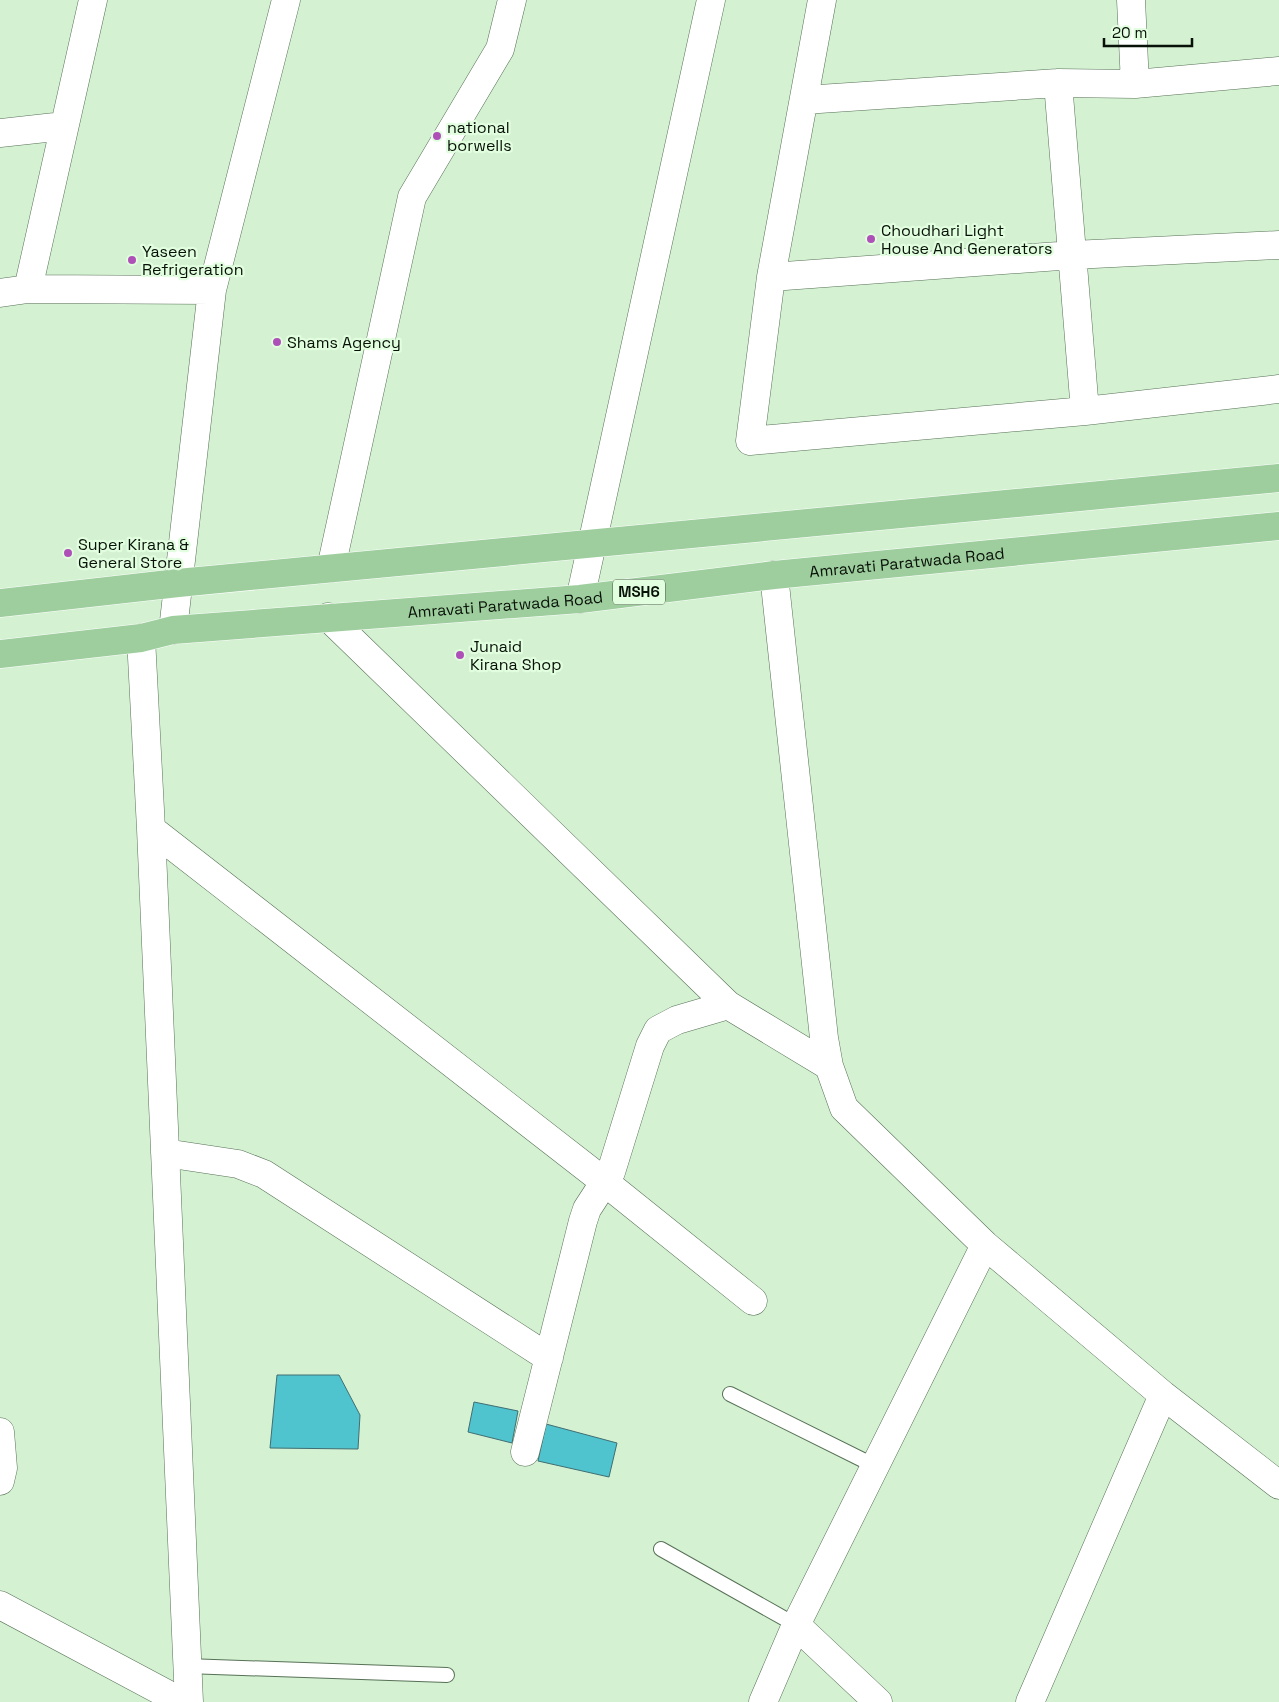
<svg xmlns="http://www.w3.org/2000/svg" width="1279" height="1702" font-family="'Space Grotesk',sans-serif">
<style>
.building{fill:#4fc3ce;stroke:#406e72}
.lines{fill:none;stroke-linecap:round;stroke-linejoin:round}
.lane-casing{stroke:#577156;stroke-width:16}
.street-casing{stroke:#577156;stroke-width:29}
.primary-casing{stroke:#fff;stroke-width:29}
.lane{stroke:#fff;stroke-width:14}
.street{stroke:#fff;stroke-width:28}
.primary{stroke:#9ece9e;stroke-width:28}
.poi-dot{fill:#af50b9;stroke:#e1fedf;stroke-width:2}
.labels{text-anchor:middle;stroke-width:4.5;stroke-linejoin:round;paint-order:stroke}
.shield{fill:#e1fedf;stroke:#495848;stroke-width:1}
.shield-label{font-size:15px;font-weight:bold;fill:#081107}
.poi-label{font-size:16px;fill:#081107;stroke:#e1fedf;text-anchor:start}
.street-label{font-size:16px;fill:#081107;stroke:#e1fedf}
</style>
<rect width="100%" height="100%" fill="#d4f1d2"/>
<path class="building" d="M277,1375H339L360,1415L358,1449L270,1448Z
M474,1402L518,1411L512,1443L468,1432Z
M546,1424L617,1443L609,1477L538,1461Z"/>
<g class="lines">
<g class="lane-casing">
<path id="lane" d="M730,1394L875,1466
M661,1549L796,1625
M186,1666L447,1675"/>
</g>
<g class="street-casing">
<path id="street" d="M822,0L771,277L750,441L1085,411L1279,389
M1131,0L1135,84
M1058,83L1085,411
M804,100L1058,83L1135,84L1279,71
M0,133L64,126
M771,277L1073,255L1279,245
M28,289L93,0
M0,293L28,289L212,290
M331,568L412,197L500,49L512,0
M774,575L824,1038L829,1066L844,1108L985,1245L1163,1395L1279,1485
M580,599L711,0
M328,617L728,1005L829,1066
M173,630L212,290L286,0
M141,638L151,829L189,1702
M151,829L606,1183L753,1301
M165,1153L238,1164L264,1174L549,1358
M0,1432L3,1468L0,1481
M525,1452L583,1221L587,1209L611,1172L650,1046L658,1030L677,1020L728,1005
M0,1605L182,1702
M796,1625L878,1702
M763,1702L796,1625L985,1245
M1030,1702L1163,1395"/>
</g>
<g class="primary-casing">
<g id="primary">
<path d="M0,603L178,583L1279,478"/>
<path id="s1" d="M0,654L141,638L173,630L580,599L774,575L1279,526"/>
</g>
</g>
<use href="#lane" class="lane"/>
<use href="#street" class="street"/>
<use href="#primary" class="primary"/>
</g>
<g class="poi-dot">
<circle cx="437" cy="136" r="5"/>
<circle cx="871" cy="239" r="5"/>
<circle cx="132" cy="260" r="5"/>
<circle cx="277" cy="342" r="5"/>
<circle cx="68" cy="553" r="5"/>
<circle cx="460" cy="655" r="5"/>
</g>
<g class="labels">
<rect class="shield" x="613" y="579.5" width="52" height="25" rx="4"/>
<g class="shield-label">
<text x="639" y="597">MSH6</text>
</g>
<g class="poi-label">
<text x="447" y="133">national<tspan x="447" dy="18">borwells</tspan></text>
<text x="881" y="236">Choudhari Light<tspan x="881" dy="18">House And Generators</tspan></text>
<text x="142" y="257">Yaseen<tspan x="142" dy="18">Refrigeration</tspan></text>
<text x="287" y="348">Shams Agency</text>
<text x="78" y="550">Super Kirana &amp;<tspan x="78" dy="18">General Store</tspan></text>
<text x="470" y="652">Junaid<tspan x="470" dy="18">Kirana Shop</tspan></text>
</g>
<g class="street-label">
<text dy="6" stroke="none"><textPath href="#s1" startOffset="912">Amravati Paratwada Road</textPath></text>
<text dy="6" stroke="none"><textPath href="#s1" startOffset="508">Amravati Paratwada Road</textPath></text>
</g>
</g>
<path d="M1104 38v8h88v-8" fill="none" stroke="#081107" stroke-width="2.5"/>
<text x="1112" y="38" font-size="15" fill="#081107" stroke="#e1fedf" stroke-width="4" paint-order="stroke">20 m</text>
</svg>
